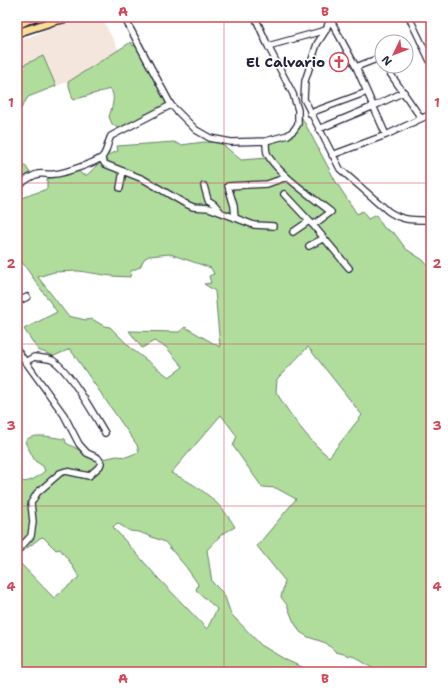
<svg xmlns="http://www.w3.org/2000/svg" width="448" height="689" font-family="'Shantell Sans',sans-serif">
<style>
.built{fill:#f4e6dd}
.green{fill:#b0dd9b;stroke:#69806b;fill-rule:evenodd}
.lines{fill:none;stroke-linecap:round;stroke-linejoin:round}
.minor-casing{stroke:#22223b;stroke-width:8}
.major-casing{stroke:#22223b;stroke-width:10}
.minor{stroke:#fff;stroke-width:5.5}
.major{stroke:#fbdf96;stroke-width:7}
.grid{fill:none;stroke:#d1495b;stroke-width:1;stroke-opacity:0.55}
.labels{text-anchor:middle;stroke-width:3.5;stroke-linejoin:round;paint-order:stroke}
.poi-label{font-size:14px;font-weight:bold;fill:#22223b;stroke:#fff;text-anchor:end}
.neatline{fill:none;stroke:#d1495b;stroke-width:1.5}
.grid-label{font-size:13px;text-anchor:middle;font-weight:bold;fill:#d1495b}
</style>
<rect width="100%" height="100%" fill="#fff"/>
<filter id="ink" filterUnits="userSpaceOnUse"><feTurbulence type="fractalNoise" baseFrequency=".025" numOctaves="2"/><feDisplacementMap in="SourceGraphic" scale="8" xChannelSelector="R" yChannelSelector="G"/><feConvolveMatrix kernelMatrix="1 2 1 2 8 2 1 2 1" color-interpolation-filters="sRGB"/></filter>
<g filter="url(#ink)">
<path class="built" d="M78,17H101L119,50L68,82L56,86L43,56L17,68V42Z"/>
<path class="green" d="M131,42L133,46L142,43L171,100V105L122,131L112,124L109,117C111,109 117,96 110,89L73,100L68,82Z
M43,56L56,86L28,97L19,112L21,121V128L18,136L20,151L18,161L25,165L30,173L17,182V68Z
M300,114L336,182L357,214L362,211L368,219L376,215L384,228L395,234L406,249L423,260L431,269V672H369L372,668L355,657L336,652L326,643L308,637L300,632L293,620L287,605L281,597L285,581L257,546L296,499L276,488L262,487L233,446L237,436L221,415L171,473C198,485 220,501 235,527L222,534L207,550L212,582L224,594L231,614L261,645L286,660L313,672H17V618L21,616L17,609V583L19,582L17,580V560L54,598L79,577L70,562L60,549L56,550L43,537L40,538L17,556V479C27,486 37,477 45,471L43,466L35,461L25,442C31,431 54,438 65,439L66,443L98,460L117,456L126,457L139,452L137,445L70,349L54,356L38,350L24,329L57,312L17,255V201L21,198L47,189V179L77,170L83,175H87L108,155L118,151L117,146L174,142L181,145L204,142L221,143L241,160L267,158L270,137C287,135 293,128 300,114ZM170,254L211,268L214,274L209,276L211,283L204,284L215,291L220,347L185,327L179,332L129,331L142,348L154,341L166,347L183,367L169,377L133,350L110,327L104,326L92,319L86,320L68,316L38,277L54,272L79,271L111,276L130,277L131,271L140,267L144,259L149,256ZM308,347L362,415L329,457C307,439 291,416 276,392L277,379ZM117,523L130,531L139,532L165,542L186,567L198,584L196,590L217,609L207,629L158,578L113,527Z"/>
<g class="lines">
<g class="minor-casing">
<path id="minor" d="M124,17L171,105L196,130L210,138L231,142L266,141L288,135L294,130L298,124V110L293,94L268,46L255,17
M329,17L356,67L386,135
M409,17L431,63
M330,18L326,30L317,44L305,81L304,99L340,169L388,211C402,221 414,220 431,220
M268,46L326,30
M385,66L421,118
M356,67L379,58L382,62
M310,113L367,92
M319,129L374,106L404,92
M266,141C266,145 266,150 267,153C274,171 315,199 331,212L313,225
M332,155L386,135L431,114
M101,158L105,164L143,179L184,203L193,207L209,208L254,225L273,226
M204,186L208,200L214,204L220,211
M17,187C23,182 30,176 38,174C43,173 48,175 54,174C62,174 94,163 101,158C107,154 107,143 111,136L171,105
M120,188L123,171
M284,194L313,225L349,268
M235,218L234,206L228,186L267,184L287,177
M293,232L309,221
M309,246L324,238
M17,302L27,297
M17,350L64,415L79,444L87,453L98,458L101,463L100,466L89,476L66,471L60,473L37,493L31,503L33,522L31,536L17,551
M25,362L34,357C39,358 47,358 52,360C68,368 95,416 105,433"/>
</g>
<g class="major-casing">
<path id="major" d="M59,20L71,17
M17,25L34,17
M17,33L57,20L64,17"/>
</g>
<use href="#minor" class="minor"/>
<use href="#major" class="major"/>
</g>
</g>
<path class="grid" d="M224,17V672M17,183H431M17,344H431M17,506H431"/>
<defs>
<g id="church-ring" transform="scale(1)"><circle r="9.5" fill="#fff" stroke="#d1495b" stroke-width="1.5"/><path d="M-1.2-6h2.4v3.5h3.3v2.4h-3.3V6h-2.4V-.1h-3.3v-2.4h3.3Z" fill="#d1495b"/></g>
</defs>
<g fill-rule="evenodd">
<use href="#church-ring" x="339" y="62"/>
</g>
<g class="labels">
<g class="poi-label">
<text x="325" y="67">El Calvario</text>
</g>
</g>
<rect width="448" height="689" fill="none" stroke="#fff" stroke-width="44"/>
<g transform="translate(394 54) rotate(227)"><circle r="19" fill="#ffffff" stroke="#a7a7b1"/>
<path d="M0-3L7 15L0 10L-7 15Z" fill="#d1495b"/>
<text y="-6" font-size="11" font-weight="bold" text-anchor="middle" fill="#22223b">N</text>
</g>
<rect x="22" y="22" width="404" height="645" class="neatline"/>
<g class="grid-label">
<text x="123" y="16">A</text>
<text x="325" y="16">B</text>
<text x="11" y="107">1</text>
<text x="437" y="107">1</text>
<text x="11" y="268">2</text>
<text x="437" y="268">2</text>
<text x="11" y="430">3</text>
<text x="437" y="430">3</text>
<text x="11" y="591">4</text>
<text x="437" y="591">4</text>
<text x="123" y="683">A</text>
<text x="325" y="683">B</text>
</g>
</svg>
